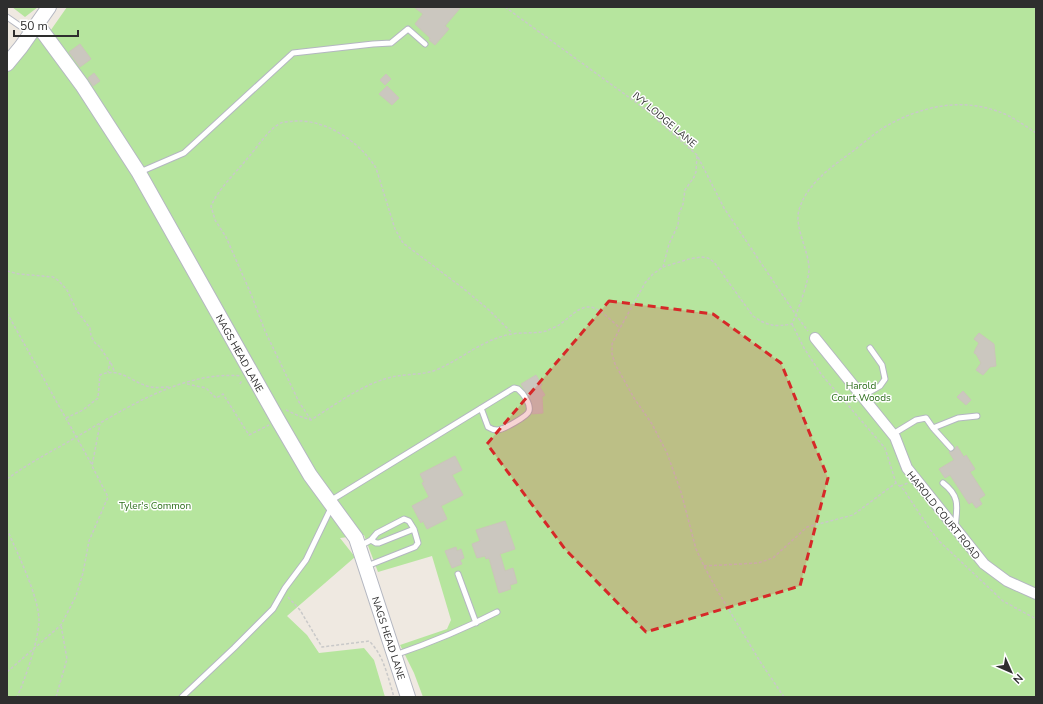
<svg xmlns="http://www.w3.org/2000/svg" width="1043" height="704" font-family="'Nunito Sans',sans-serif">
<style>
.green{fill:#b6e59e}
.building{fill:#cbc7bf;stroke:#cbc5ba}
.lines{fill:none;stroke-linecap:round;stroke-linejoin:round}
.lane-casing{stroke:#b4b7c1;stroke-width:7}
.street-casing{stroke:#b4b7c1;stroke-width:12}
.secondary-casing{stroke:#b4b7c1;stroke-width:16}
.path{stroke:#c9c9c9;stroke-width:1.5;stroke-dasharray:3 2;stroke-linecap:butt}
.lane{stroke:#fff;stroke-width:5}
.street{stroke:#fff;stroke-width:10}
.secondary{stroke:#fff;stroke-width:14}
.marked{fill:#d62828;fill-opacity:0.2;stroke:#d62828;stroke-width:3;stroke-dasharray:8 5;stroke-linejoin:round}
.labels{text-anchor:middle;stroke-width:3;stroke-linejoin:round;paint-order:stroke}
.street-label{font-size:10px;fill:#2e2e2e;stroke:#fff}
.park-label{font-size:10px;fill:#2c6e1b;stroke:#fff}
</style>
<rect width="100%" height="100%" fill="#efe9e1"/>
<path class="green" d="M12,7H38L25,17Z
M67,7H1036V697H423L414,673L400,645L447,629L451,620L432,556L378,572L364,535L340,538L355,557L287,616L307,635L319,653L364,648L374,660L385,697H7V59L37,24L46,37Z"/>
<path class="building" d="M414,7H461L445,26L449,29L435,45L429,40L430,38L415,24L423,14Z
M80,44L91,59L80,67L69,52Z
M94,73L100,81L93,86L88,78Z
M386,74L391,79L385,85L380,80Z
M387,86L399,98L392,105L379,94Z
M979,333L994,344L996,366L990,367L983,375L976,370L981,363L976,354L974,353L976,348L979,343L974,339Z
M536,375L542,385L540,387L545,395L542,397L543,413L532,414L533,408L531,401L521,384Z
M963,391L971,400L966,405L957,397Z
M957,446L964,457L966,455L975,469L970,472L985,495L979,499L982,504L976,508L972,502L969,504L950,475L945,478L939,469L954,460L949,452L953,451Z
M455,456L462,470L452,475L463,495L441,506L447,519L427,529L423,521L421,523L412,506L429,497L422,483L424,482L420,474Z
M505,521L515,549L500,554L505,571L513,568L517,583L510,585L511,589L499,593L489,558L486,559L485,556L477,558L472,544L480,541L476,530Z
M456,547L457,551L461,549L464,558L460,560L462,564L452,568L445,551Z"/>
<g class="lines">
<g class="lane-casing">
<path id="lane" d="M7,17L30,33
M140,172L184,153L293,53L373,44L391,43L408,29L425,44
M862,396L880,386L885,379L882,365L870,348
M933,428L958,418L977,416
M893,434L916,420L926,418L933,428L951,448
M943,483C961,497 957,507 955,528
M330,501L514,388L518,389C523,393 531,404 529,411C528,416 503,430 497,430C494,430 491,429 488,427L481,408
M371,540L376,543H379L414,529
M360,546L371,540L377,533L404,519L409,521L414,529L418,543L415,547L367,566
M458,574L476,623
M395,655C430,643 464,629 497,612
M182,697L234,648L273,609L285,588L306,560L332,506"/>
</g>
<g class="street-casing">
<path id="street" d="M815,338L895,437L907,468L984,564L1007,581L1036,594"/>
</g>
<g class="secondary-casing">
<path id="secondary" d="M37,24L82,85L139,173L278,420L310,475L356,538L408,697
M7,64L21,47L49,7"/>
</g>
<path class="path" d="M505,7L645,109L697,155L724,208L796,315L808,331
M663,267L669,244L678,225L679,214L683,204L685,190L694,177L696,172L697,156
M7,271L19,274L53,277L59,281L67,290L77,311L90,328L91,336L95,343L99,346L110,362L108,372
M7,313L92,465
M792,324L804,348L821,374L885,448L896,483
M111,363L115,373
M187,384L206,388L216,398L223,394L249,435L269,425
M240,384L242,380
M286,410L299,416L311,420C336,404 360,386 388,378C404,373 421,376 436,370C462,359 483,339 512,334C523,332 535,334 546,331C550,329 556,327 559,325C568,319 577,308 587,307C599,306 611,321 620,328
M66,418L83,410L98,398L100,375C121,366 133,384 151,387C157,388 164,387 170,387
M311,420L299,402L265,331L251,294L226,237L215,220L211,206C219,188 234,175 246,160C257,148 266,132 279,124C283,121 290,122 294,121C326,119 360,142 376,168L395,229L403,243L464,289L489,310L512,333
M7,479C29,463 52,451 75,438C122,410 184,370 241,376
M900,486L908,483
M7,529C17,553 40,598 39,623C37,644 26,677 17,697
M704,566L758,563L773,558L807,527L853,515L896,483L904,490L929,528L939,541L1003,601L1036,619
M288,597L300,610L322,647L369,641C384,655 388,678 394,697
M7,672L61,625L76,596L83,573L89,541L108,497L92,466L100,424
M56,697L67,659L61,625
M784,697L761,663L717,590L704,566L696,549L681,492L667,453L652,424L634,398L615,364L612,354V344L620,328L645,283L653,274L663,267L689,259L701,257L708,258L714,262L753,316C767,326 775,327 792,324C797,313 809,281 809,269C809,251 794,227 799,210C806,185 830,168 849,154C860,146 871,136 883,128C922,105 965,96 1007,115C1017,120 1027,127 1036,133"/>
<use href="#lane" class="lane"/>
<use href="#street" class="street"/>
<use href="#secondary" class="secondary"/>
</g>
<path class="marked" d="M609,301L713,314L781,363L828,478L800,586L646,632L565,549L487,444Z"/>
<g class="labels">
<g class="street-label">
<text transform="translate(665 119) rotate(40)" y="4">IVY LODGE LANE</text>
<text transform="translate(240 353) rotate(61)" y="4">NAGS HEAD LANE</text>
<text transform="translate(944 515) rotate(51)" y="4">HAROLD COURT ROAD</text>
<text transform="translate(389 638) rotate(72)" y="4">NAGS HEAD LANE</text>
</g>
<g class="park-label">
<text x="861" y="389">Harold<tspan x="861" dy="12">Court Woods</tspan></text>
<text x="155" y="509">Tyler's Common</text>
</g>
</g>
<rect width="1043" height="704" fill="none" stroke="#2e2e2e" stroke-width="16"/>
<g transform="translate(1011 672) rotate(135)" stroke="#ffffff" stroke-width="3" paint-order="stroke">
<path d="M0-3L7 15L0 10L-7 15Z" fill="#2e2e2e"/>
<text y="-6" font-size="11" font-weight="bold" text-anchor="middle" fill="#2e2e2e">N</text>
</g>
<path d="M14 30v6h64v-6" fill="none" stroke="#2e2e2e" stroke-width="2"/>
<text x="20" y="30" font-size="12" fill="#2e2e2e" stroke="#ffffff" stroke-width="3" paint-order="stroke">50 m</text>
</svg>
